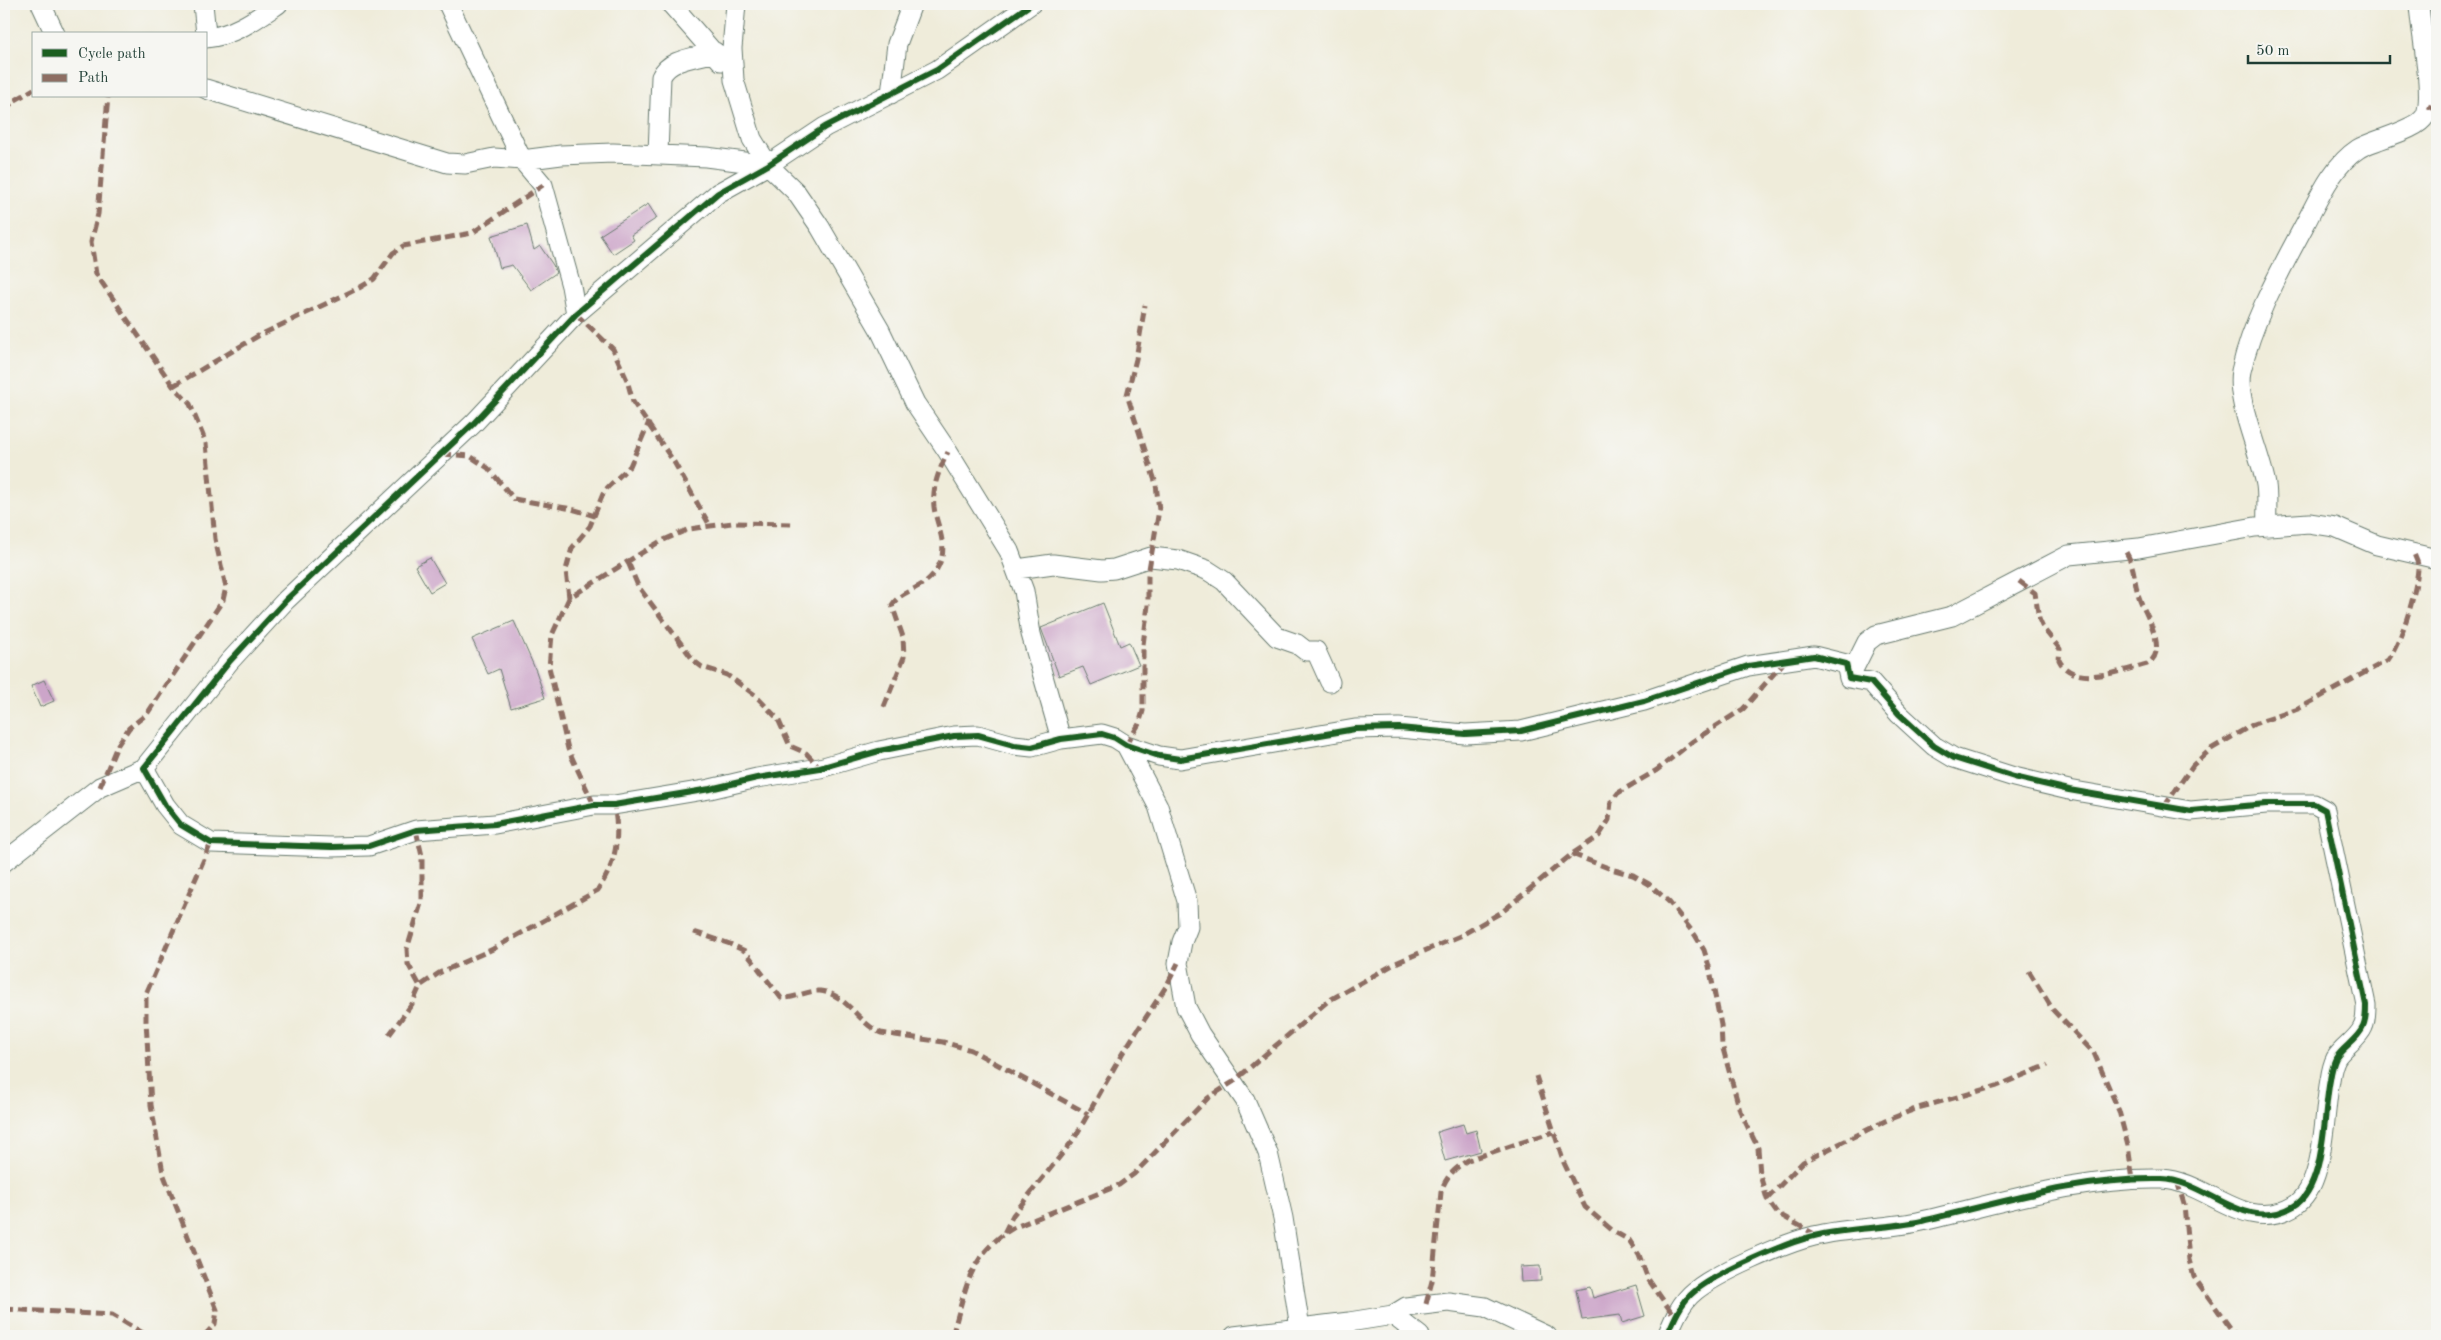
<svg xmlns="http://www.w3.org/2000/svg" width="2441" height="1340" font-family="'Old Standard TT',serif">
<style>
.building{fill:#cca5c9}
.lines{fill:none;stroke-linecap:round;stroke-linejoin:round}
.street-casing{stroke:#687a6e;stroke-width:21}
.street{stroke:#fff;stroke-width:19}
.quiet{stroke:#8d6e63;stroke-width:5;stroke-dasharray:10 5;stroke-linecap:butt}
.cycleway-casing{stroke:#f6f6f2;stroke-width:9}
.cycleway{stroke:#1b5e20;stroke-width:6}
</style>
<rect width="100%" height="100%" fill="#f6f6f2"/>
<filter id="ink" filterUnits="userSpaceOnUse"><feTurbulence type="fractalNoise" baseFrequency=".02" numOctaves="2"/><feDisplacementMap in="SourceGraphic" scale="10" xChannelSelector="R" yChannelSelector="G"/><feConvolveMatrix kernelMatrix="1 2 1 2 8 2 1 2 1" color-interpolation-filters="sRGB"/></filter>
<filter id="wash" filterUnits="userSpaceOnUse"><feTurbulence type="fractalNoise" baseFrequency=".0096" numOctaves="4" result="noise"/><feDisplacementMap in="SourceGraphic" scale="20" xChannelSelector="R" yChannelSelector="G"/><feGaussianBlur stdDeviation="1.12" result="paint"/><feColorMatrix in="noise" values="0 0 0 0 0 0 0 0 0 0 0 0 0 0 0 0 0 1.4 0 .05"/><feComposite in="paint" operator="in"/></filter>
<g filter="url(#wash)">
<rect width="100%" height="100%" fill="#efecda"/>
<g id="blocks">
<path class="building" d="M648,204L657,218L631,235L634,240L613,254L600,235Z
M527,225L534,250L540,246L553,265L556,273L531,290L512,265L500,268L491,236Z
M430,558L445,583L430,592L415,566Z
M1103,603L1120,646L1129,642L1139,665L1091,685L1083,667L1059,676L1041,628Z
M514,621L536,671L545,698L511,708L499,669L488,674L472,639Z
M44,680L54,701L40,707L31,686Z
M1463,1124L1466,1133L1476,1130L1481,1151L1445,1161L1437,1132Z
M1540,1266L1541,1281L1521,1282L1520,1267Z
M1636,1285L1645,1316L1622,1323L1620,1315L1582,1320L1576,1290L1590,1287L1593,1298Z"/>
</g>
</g>
<g filter="url(#ink)">
<use href="#blocks" fill-opacity="0" stroke="#687a6e" stroke-width="1"/>
<g class="lines">
<g class="street-casing">
<path id="street" d="M41,4L55,34
M203,4L206,34
M448,4L522,160L543,185L571,286L576,314
M671,4L721,61
M736,4L732,48L734,80L752,139L768,165L796,192L820,227L880,330L915,403L948,452L1009,551L1024,591L1031,634L1061,739
M1031,4L937,70L825,127L768,165L718,193L576,314L473,424L286,600L229,662L144,768L165,805L181,825L211,843L332,847L369,846L416,830L495,824L594,805H614L710,789L757,778L820,768L879,751L954,736L978,735L1014,745L1032,747L1061,739L1102,734L1115,738L1126,745L1159,756L1180,759L1355,729L1399,728L1465,734L1521,731L1644,701L1748,666L1814,656L1846,664L1849,678L1871,682L1899,714L1934,746L1954,758L2014,777L2069,790L2191,811L2266,804H2314L2325,810L2366,1005C2366,1012 2366,1021 2363,1027C2358,1039 2343,1047 2336,1058C2333,1064 2331,1073 2330,1080C2323,1114 2326,1187 2294,1206C2245,1235 2208,1181 2162,1179C2081,1177 2000,1203 1922,1221C1887,1229 1850,1227 1814,1236C1785,1243 1718,1272 1695,1291C1681,1302 1674,1319 1667,1336
M206,38C233,36 256,19 278,4
M206,89L447,163L465,164L494,158L522,160L561,155L613,153L706,157L768,165
M891,94L897,44L912,4
M658,153L661,77C669,58 697,58 715,52
M2267,527C2266,513 2268,498 2266,485C2261,454 2235,401 2241,371C2253,319 2279,273 2304,226C2318,200 2332,166 2358,149C2374,139 2417,131 2425,116C2435,97 2420,29 2419,4
M1017,569L1053,564L1102,570L1114,569L1151,557L1178,560L1207,570L1224,581L1277,637L1297,644L1306,651H1316L1330,682
M1849,678L1867,642L1876,635L1952,616L2069,555L2139,548L2255,527L2309,523L2335,527L2377,545L2437,559
M1126,745L1158,806L1187,901L1188,927L1182,942L1178,963L1186,1007L1200,1034L1245,1100L1268,1153L1283,1218L1300,1328
M4,862L100,787L144,768
M1393,1315L1420,1336
M1234,1336L1349,1322L1393,1315L1406,1307L1448,1302L1485,1307L1547,1336"/>
</g>
<use href="#street" class="street"/>
<path class="quiet" d="M2428,106L2437,110
M4,110L14,101L34,89
M576,314L613,349L627,380L633,402L674,462L709,524
M173,386L258,336L359,288L374,279L393,253L403,246L472,233L543,185
M442,454L470,456L488,468L514,499L572,509L595,516
M628,562L638,586L694,661L702,667L727,675L755,695L778,719L790,746L806,753L820,768
M2019,581L2035,593L2039,619L2043,628L2060,649L2059,660C2073,689 2124,670 2147,664C2170,651 2145,615 2139,597C2133,579 2136,567 2124,549
M569,598L566,570L572,548L590,526L603,494L608,487L630,466L649,422
M884,707L904,657L903,637L892,605C903,587 930,591 941,560C947,543 936,523 934,507C932,486 939,470 948,452
M1126,745L1139,724L1143,711V645L1148,605V575L1159,510L1156,484L1127,395L1136,359L1145,305
M100,787L117,746L129,728L147,714L223,600L226,587L215,539L206,443L190,404L173,386L96,274L91,242L98,214L108,96
M594,805L568,749L549,667L552,635L569,598L659,542L689,529L732,523L793,524
M2164,807L2193,765L2211,749L2254,724L2298,709L2388,660C2402,641 2416,593 2418,569C2419,564 2416,559 2414,554
M416,830L422,856V900L407,949L408,964L420,986
M1572,854L1611,869L1633,875L1649,884L1669,902L1695,935L1704,950L1709,966L1721,1025L1722,1045L1740,1111L1758,1148L1760,1175L1767,1199L1777,1213L1816,1235
M694,932L730,944L745,951L781,998C795,999 807,990 820,991C847,994 858,1023 881,1033L943,1042L971,1050L1088,1114
M2029,971L2053,1010L2094,1053L2119,1111L2128,1146L2133,1180
M389,1035L412,1004L420,986L439,973L493,949L598,890C617,861 620,838 614,805
M1536,1076L1564,1163L1585,1207L1613,1231L1629,1240L1639,1255L1648,1279L1675,1317
M2177,1181L2184,1204L2189,1260L2194,1277L2236,1336
M1767,1199L1803,1162L1885,1121L1918,1108L1997,1086L2048,1065
M1004,1233L1013,1215L1074,1139L1122,1054L1167,985L1178,963
M1426,1304L1432,1281L1441,1192C1446,1176 1454,1169 1468,1160L1553,1132
M4,1309L112,1315L148,1336
M204,1336L215,1324L217,1310L163,1173L151,1105L146,1021V994L211,843
M952,1336C966,1290 968,1255 1013,1228L1119,1185L1134,1174L1208,1098L1233,1082L1328,1001L1398,962L1460,936L1502,912L1572,854L1599,836L1609,820L1611,802L1618,793L1657,770L1693,741L1743,709L1786,660"/>
<g class="cycleway-casing">
<path id="cycleway" d="M1031,4L937,70L825,127L768,165L718,193L576,314L473,424L286,600L229,662L144,768L165,805L181,825L211,843L332,847L369,846L416,830L495,824L594,805H614L710,789L757,778L820,768L879,751L954,736L978,735L1014,745L1032,747L1061,739L1102,734L1115,738L1126,745L1159,756L1180,759L1355,729L1399,728L1465,734L1521,731L1644,701L1748,666L1814,656L1846,664L1849,678L1871,682L1899,714L1934,746L1954,758L2014,777L2069,790L2191,811L2266,804H2314L2325,810L2366,1005C2366,1012 2366,1021 2363,1027C2358,1039 2343,1047 2336,1058C2333,1064 2331,1073 2330,1080C2323,1114 2326,1187 2294,1206C2245,1235 2208,1181 2162,1179C2081,1177 2000,1203 1922,1221C1887,1229 1850,1227 1814,1236C1785,1243 1718,1272 1695,1291C1681,1302 1674,1319 1667,1336"/>
</g>
<use href="#cycleway" class="cycleway"/>
</g>
</g>
<rect width="2441" height="1340" fill="none" stroke="#f6f6f2" stroke-width="20"/>
<rect x="32" y="32" width="175" height="65" fill="#f6f6f2" stroke="#a0aca6"/>
<rect x="42" y="49" width="25" height="8" fill="#1b5e20" stroke="#a0aca6"/>
<text x="78" y="58" font-size="15" fill="#1f3d34">Cycle path</text>
<rect x="42" y="74" width="25" height="8" fill="#8d6e63" stroke="#a0aca6"/>
<text x="78" y="82" font-size="15" fill="#1f3d34">Path</text>
<path d="M2248 55v8h142v-8" fill="none" stroke="#1f3d34" stroke-width="2.5"/>
<text x="2256" y="55" font-size="15" fill="#1f3d34" stroke="#f6f6f2" stroke-width="4" paint-order="stroke">50 m</text>
</svg>
